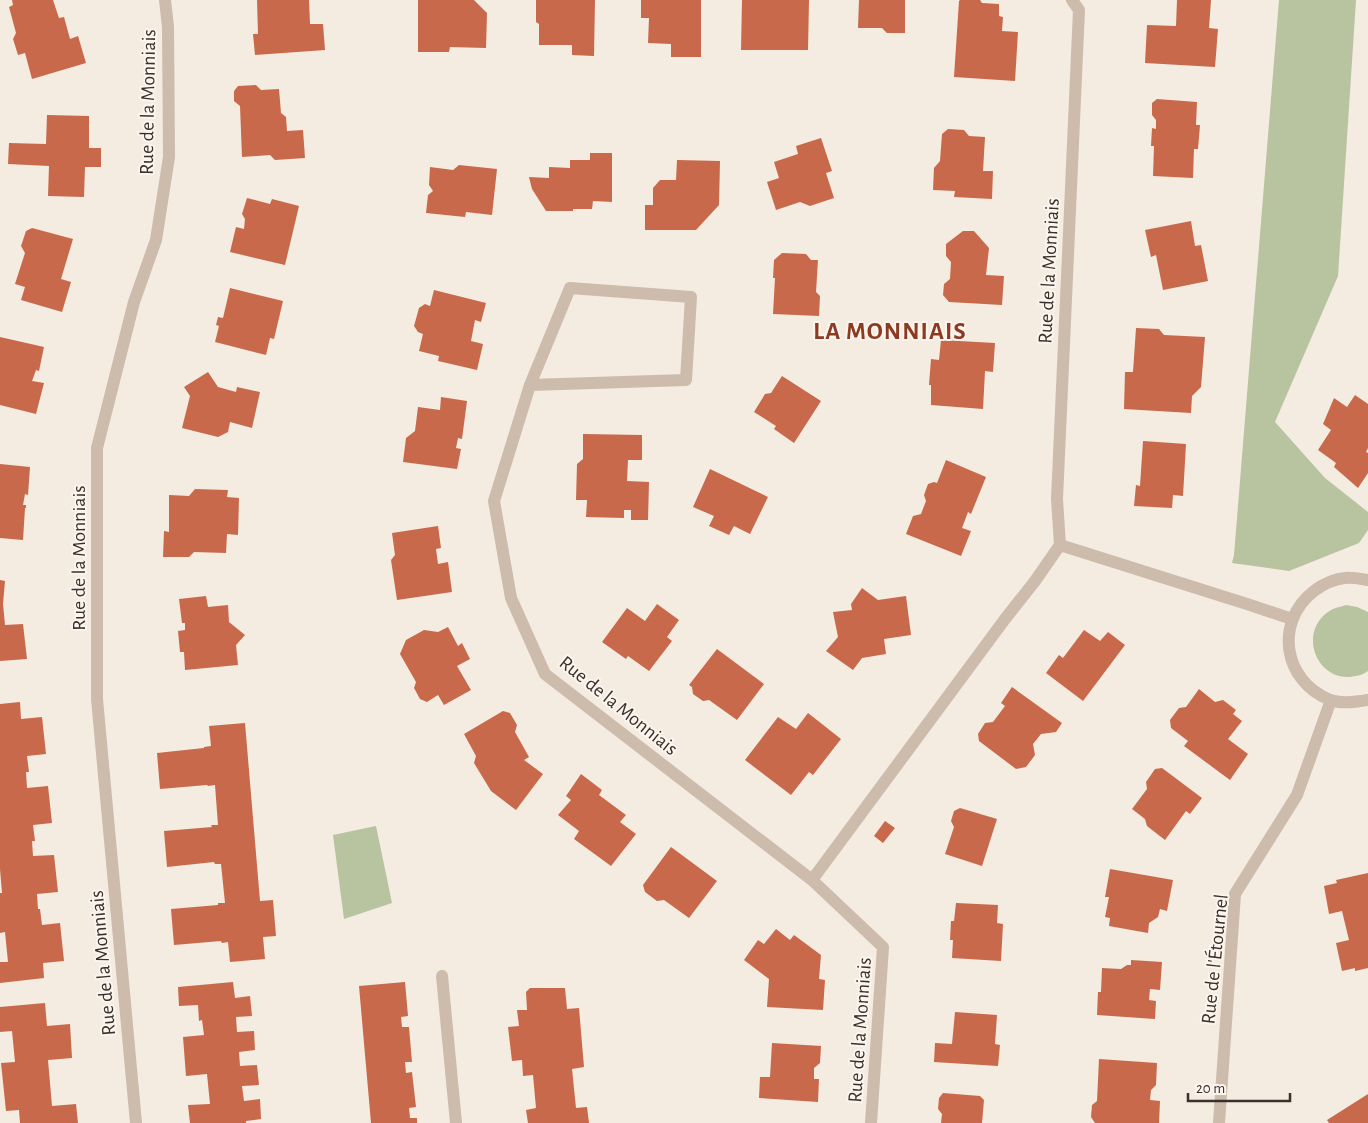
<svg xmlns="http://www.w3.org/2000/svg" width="1368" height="1123" font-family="'Alegreya Sans',sans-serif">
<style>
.green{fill:#b8c4a0}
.building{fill:#c8694b}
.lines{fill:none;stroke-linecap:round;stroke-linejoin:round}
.minor{stroke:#cdbbac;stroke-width:12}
.labels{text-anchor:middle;stroke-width:4;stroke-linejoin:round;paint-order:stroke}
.street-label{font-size:20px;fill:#3b302b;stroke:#fbf5ee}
.district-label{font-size:25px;font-weight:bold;letter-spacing:1px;fill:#8c3b22;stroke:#fbf5ee}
</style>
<rect width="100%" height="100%" fill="#f4ebe1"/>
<path class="green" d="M1279,0H1356L1338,276L1275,422L1325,478L1368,512V530L1359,543L1289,571L1232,563L1234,555Z
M1346,605L1357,607L1368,612V671C1363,675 1356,676 1350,677C1315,679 1299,632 1328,612C1333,608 1340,607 1346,605Z
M376,826L392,903L344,919L333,835Z"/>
<path class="building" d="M12,0H53L59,18L64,17L70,39L78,36L86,63L32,79L25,53L18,55L13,39L16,33L9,7L13,5Z
M257,0H309L310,24H323L325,50L255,55L253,34H258Z
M418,0H474L487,13L486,48L450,47L449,52H418Z
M536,0H595L594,56L572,55V45H539V24L536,22Z
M641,0H701V57H671V44L648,43L649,18H641Z
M742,0H809L808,50H741Z
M859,0H905V33H887L882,28H858Z
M960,0H980L982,3L999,4V16L1003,17L1002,31L1018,32L1015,81L954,77L959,1Z
M1177,0H1211L1209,28L1218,29L1215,67L1145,63L1147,25L1176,26Z
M256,85L261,90L279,89L281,113L286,117L287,131L303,130L305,158L275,160L270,155L242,157L240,106L234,101V91L238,86Z
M1157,99L1197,102L1196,125H1200L1198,149H1194L1193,178L1153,176L1154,146H1151L1152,128L1156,129V120L1152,115V103Z
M47,115L89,116V148H101V167H85L84,197L48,196L49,166L8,164L9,143L46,144Z
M948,129L964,130L969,136L985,137L983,171H993L992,199L954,197L955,191L933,190L934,168L940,161L942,134Z
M821,138L832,171L826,173L834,198L810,206L800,202L776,210L767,182L779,178L774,162L798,154L796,146Z
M590,153H612V202L593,201L592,209H573V211H546L532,189L529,177L549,178V167L570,168V160H590Z
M677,160L720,161L719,205L696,230H645V205H653V188L660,180H676Z
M459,165L497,169L492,215L466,212L465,217L426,213L428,195L433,191L429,185L430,167L453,170Z
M247,198L270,204L272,199L299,206L285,265L230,252L236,227L244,229L245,219L242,214Z
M1191,221L1195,246L1201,245L1208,281L1163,290L1156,255L1151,257L1145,230Z
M32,228L73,239L61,279L71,282L62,312L21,300L25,287L15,284L25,253L21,246L26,231Z
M963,231H974L989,248L986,275L1004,276L1002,305L949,302L943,295L944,284L950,279L951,262L946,256V244Z
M782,253L806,254L811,260H818L816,292L820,296L819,316L773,314L775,278H773L774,260Z
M230,288L283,301L274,339L270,338L266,355L215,342L219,326L216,325L218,317L223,318Z
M434,290L486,303L481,322L475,320L471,341L483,344L477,370L438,361L439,356L419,351L423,334L418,332L414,326L419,308L425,304L430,306Z
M1136,328L1159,329L1164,335L1205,337L1201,387L1192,396L1191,413L1124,409L1125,372H1133Z
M0,337L44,347L39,371L36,370L32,381L44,383L36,414L0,405Z
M941,340L995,343L993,372L985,371L983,409L931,405V385H929L931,359L939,360Z
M208,372L218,387L236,392L237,387L260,392L252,428L230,422L228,432L218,437L182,428L190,396L184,387Z
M782,376L821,401L794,443L774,429L776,426L754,412L765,394L771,393Z
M1355,395L1368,404V448L1366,452L1368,453V473L1358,488L1334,467L1336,463L1318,450L1331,430L1323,424L1334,398L1347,407Z
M441,397L467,401L462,439L458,438L456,448L461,449L457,469L403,462L406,438L415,431L418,407L440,410Z
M583,434L642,435V460H628L627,481L649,482L648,520H631V510H624V518L586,517L587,500H576L577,464L583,459Z
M1143,441L1186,444L1183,496L1173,495L1172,508L1134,506L1136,485L1140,486Z
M946,460L986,477L971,514L968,512L962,528L971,531L961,556L906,534L913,516L921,514L926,501L924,495L928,484L934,482L937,483Z
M0,464L30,467L28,495L25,494L23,505H26V508H25L23,540L0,538Z
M710,469L768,497L750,534L734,526L729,535L709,526L714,516L693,507Z
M195,489L228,490L227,497L239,498L238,535L227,534L226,553L194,552L189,557H163L164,531L169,532V495L189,496Z
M438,526L441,548L436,549L438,564L448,562L452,592L397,600L391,560L395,555L392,533Z
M0,580L5,581L3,604L5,625L23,624L27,659L0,661Z
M862,588L878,600L906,596L911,635L884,639L886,654L862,658L853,670L826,651L838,637L833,612L852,610L851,604Z
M206,596L208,607L228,605L229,622L245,635L236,645L238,665L185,670L184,652H180L178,631L185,630V623H182L179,599Z
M657,604L679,620L667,637L672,641L649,671L628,656L626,659L602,642L627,608L645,621Z
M448,627L458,646L462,643L470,659L457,666L471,690L444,705L438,695L427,702L420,699L414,688L416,682L400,654L406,640L424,630L438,632Z
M1084,630L1100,641L1108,632L1125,645L1083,701L1046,673L1059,655L1063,658Z
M717,649L764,684L737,720L709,700L703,701L693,694L692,687L689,685Z
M1012,687L1062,723L1056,732L1041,734L1033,744L1035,755L1026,767L1016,769L979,741L978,734L985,723L993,722L1005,706L1001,703Z
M1199,689L1215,702L1223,700L1236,710L1233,714L1242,721L1228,739L1248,754L1230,780L1184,746L1188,741L1171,728L1170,720L1179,708L1186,707Z
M20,702L21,719L42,717L46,754L27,756L29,772H26L27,788L48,786L52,823L33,825L35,841H32L33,856L54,855L58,892L37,894L38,909H40L42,925L60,923L64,961L43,963L44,978L0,983V962H8L5,932L0,933V893H2L0,869V704Z
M503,711L510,713L517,725L515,732L529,757L524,760L543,774L516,810L491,791L474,763L476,756L464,734Z
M808,713L841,739L813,775L809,772L791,795L745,760L778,717L796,729Z
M245,723L260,901L273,900L276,936L263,937L265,959L230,962L228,942L222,943L221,941L174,945L171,909L218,905V903H225L221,864H215L214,862L167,867L164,831L212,827L211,825H218L215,785L208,786L207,785L160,789L157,753L204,748V747L211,746L209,726Z
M1162,768L1202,798L1190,814L1186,811L1165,840L1147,826L1145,819L1132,809L1147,789L1146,782L1155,769Z
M581,774L602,790L599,795L626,815L620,822L636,834L611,866L574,839L579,831L558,815L571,800L566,796Z
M960,808L997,819L982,866L945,854L954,827L951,821L954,811Z
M885,821L895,828L883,843L874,836Z
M671,847L717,881L689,918L664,900L657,901L645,892L643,885Z
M1110,869L1173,880L1167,911L1160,909L1158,917L1149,923L1148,933L1109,926L1110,918L1105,917L1109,897H1105Z
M1368,873V968L1355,971V968L1342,971L1336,943L1349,940L1342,911L1329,914L1324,886L1337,883L1336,880Z
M956,903L998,905L997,923L1003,924L1001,961L952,958L953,940H950L951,921H954Z
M776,929L790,940L794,935L821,955L819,979L825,980L823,1010L767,1007L769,979L744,960L758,940L764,944Z
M1131,960L1162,962L1160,990L1150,989L1149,1000L1156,1001L1155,1019L1097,1015L1098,992H1101L1102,968L1121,969L1127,965H1131Z
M233,982L235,998L250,996L252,1016L236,1017L237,1032L254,1031L255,1050L239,1052L240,1066L257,1065L259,1085L242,1086L244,1101L260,1099L261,1119L246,1121V1123H190L188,1105L210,1104L207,1074L186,1076L183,1037L204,1035L202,1020L199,1021L198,1005L179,1006L178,987Z
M405,982L408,1016L401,1017L402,1027H409L412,1062H405L406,1073L412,1072L416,1107L409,1108L410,1118H417V1123H371L359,986Z
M530,988H565L567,1009L579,1008L584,1067L572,1069L576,1108L587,1107L589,1123H528L526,1110L536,1108L533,1075L523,1076L522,1060L512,1061L508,1027L519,1026L517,1010H527L526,992Z
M45,1003L47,1026L70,1024L72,1058L48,1060L52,1106L76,1104L78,1123H20L19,1110L6,1111L1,1063L15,1062L12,1031L0,1032V1007Z
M955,1012L997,1015L995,1044L1000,1045L998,1066L934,1062L935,1043L952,1044Z
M772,1043L821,1046L820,1063L814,1068V1079H819L818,1102L759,1098L760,1077H770Z
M1099,1059L1157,1063L1156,1085L1151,1090L1150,1100L1160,1101L1159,1123H1095L1091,1117L1092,1105L1097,1101Z
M943,1093L980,1096L984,1100L982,1123H941L942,1114L938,1109L939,1098Z
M1368,1094V1123H1329L1327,1120Z"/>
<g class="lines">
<path class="minor" d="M530,385L686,380L691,297L570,288L530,385L494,501L511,598L545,674L812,880
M1060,545L1247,604L1292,619
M1368,580C1361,579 1352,577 1345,578C1334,579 1322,585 1314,591C1274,622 1283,681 1330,700C1342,704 1356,702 1368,700
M442,976L456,1123
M136,1123L97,699V448L134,302L156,240L169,157L168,27L165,0
M871,1123L883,947L812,880L1005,619L1035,581L1060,545L1057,499L1079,10L1072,0
M1219,1123L1235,894L1297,795L1331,700"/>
</g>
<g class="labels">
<g class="street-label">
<text transform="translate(147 102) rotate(-89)" y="7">Rue de la Monniais</text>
<text transform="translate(1048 271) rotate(-87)" y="7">Rue de la Monniais</text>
<text transform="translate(78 558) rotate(-90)" y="7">Rue de la Monniais</text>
<text transform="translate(619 705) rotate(39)" y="7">Rue de la Monniais</text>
<text transform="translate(1214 959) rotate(-84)" y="7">Rue de l'Étournel</text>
<text transform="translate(102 963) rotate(-95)" y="7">Rue de la Monniais</text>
<text transform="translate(859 1030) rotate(-86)" y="7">Rue de la Monniais</text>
</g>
<g class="district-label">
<text x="890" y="339">LA MONNIAIS</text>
</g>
</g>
<path d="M1188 1093v8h102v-8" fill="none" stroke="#3b302b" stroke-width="2.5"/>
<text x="1196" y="1093" font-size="15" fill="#3b302b" stroke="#fbf5ee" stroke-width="4" paint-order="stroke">20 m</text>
</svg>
